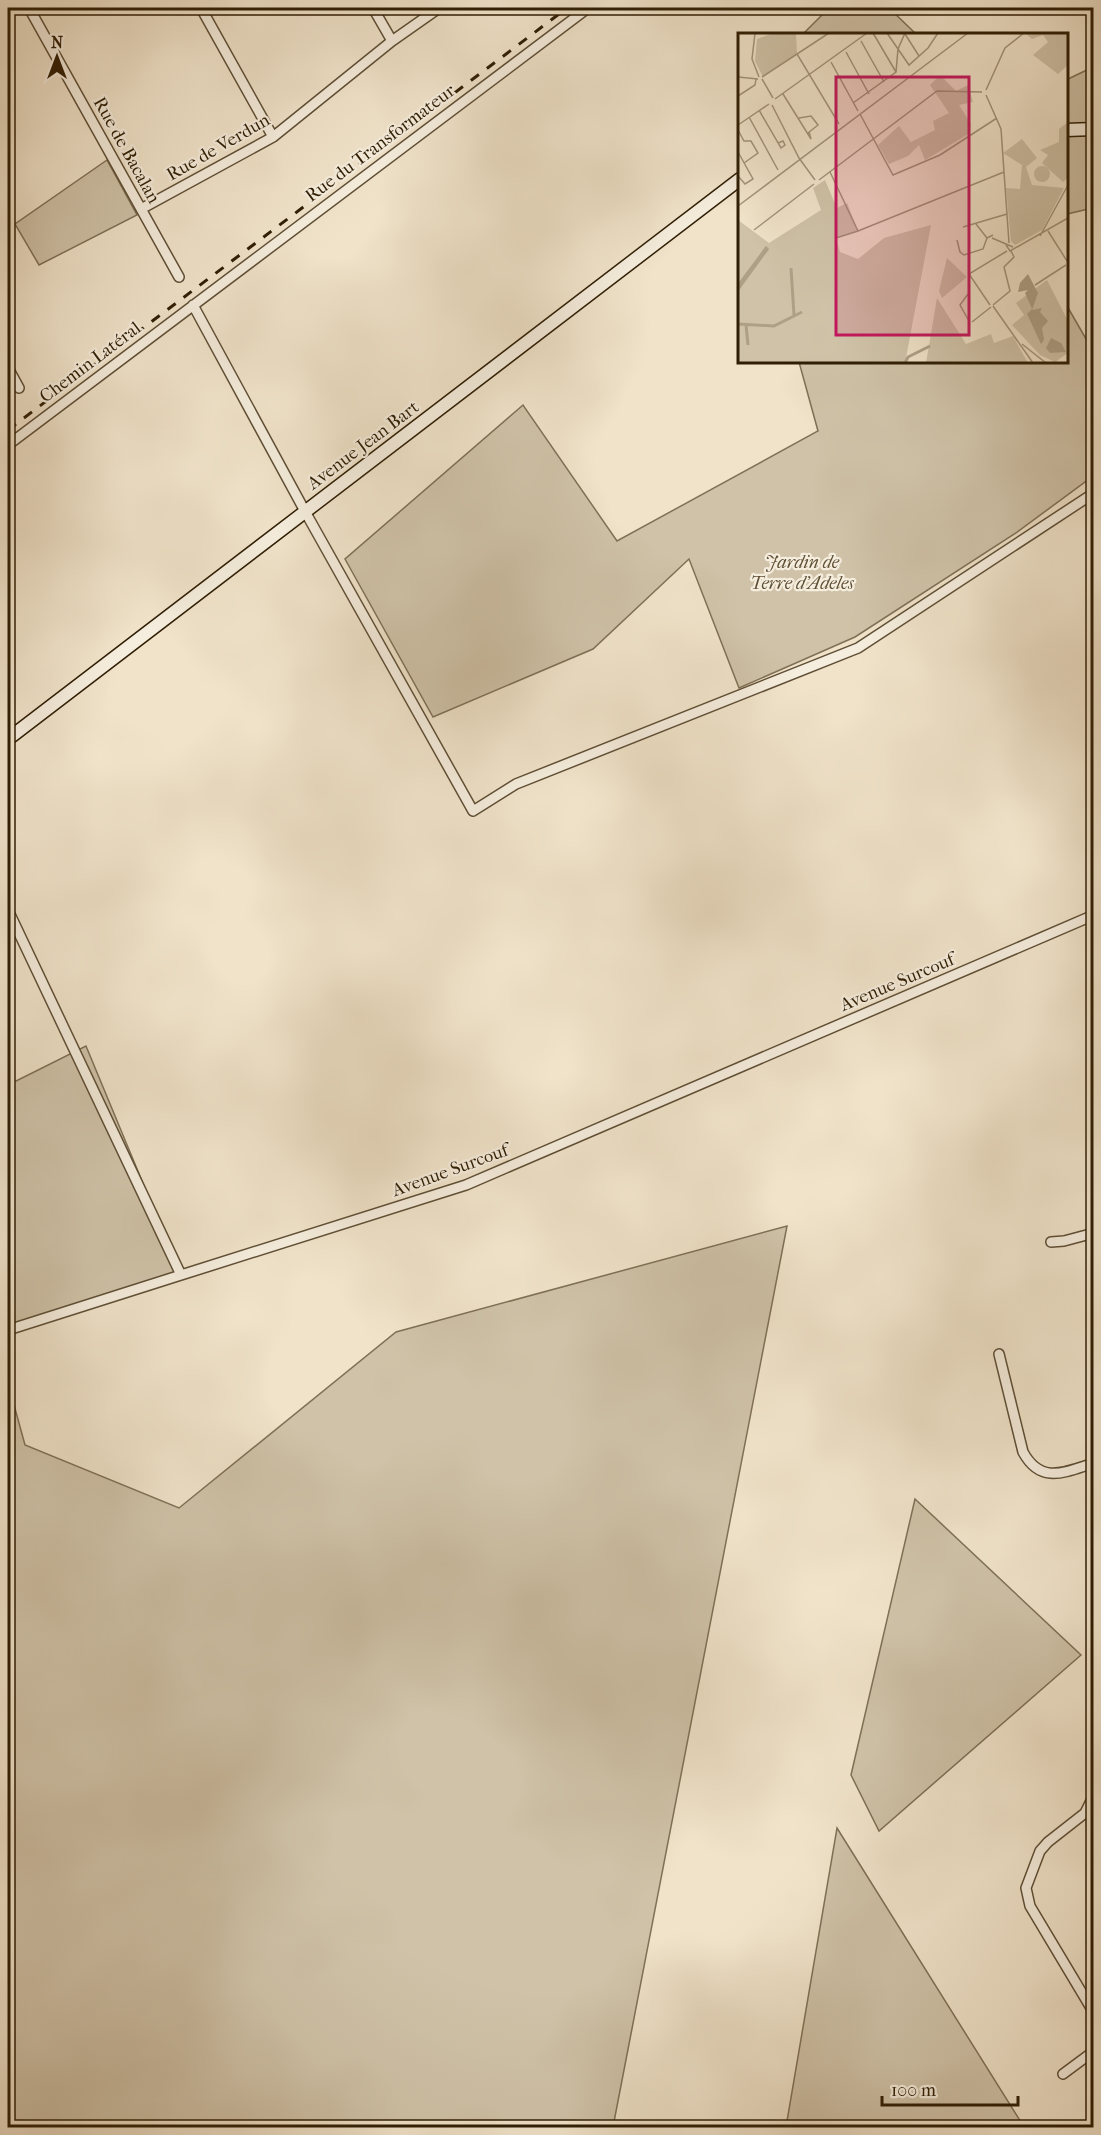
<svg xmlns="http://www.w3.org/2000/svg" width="1101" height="2135" font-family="'IM FELL French Canon',serif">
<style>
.green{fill:#cfc2a8;stroke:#7f7056;stroke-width:1.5}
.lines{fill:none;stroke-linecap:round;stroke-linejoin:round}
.street-casing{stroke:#5f4f36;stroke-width:12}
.secondary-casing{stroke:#2f1e04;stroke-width:15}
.street{stroke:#f5eddd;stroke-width:9}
.secondary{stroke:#f5eddd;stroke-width:12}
.rail{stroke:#2f1e04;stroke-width:3;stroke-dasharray:10 10;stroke-linecap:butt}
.labels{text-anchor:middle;stroke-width:4.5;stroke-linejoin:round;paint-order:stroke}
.street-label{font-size:18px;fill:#2f1e04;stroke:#f5eddd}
.park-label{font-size:18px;font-style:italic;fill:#5f4f35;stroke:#f5eddd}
.inset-river{fill:none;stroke:#aea087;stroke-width:3}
.inset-road{fill:none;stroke:#a3947b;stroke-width:1.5}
.view{fill:#c2185b;fill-opacity:0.15;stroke:#c2185b;stroke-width:3}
.inset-edge{fill:none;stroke:#2f1e04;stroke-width:3}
</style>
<rect width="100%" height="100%" fill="#f0e3ca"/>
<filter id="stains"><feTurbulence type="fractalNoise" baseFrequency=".00333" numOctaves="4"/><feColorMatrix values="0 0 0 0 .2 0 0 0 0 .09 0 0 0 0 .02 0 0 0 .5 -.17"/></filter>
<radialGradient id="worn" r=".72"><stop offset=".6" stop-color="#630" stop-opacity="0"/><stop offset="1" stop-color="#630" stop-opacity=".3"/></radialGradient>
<path class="green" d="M829,8H889L916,34H803Z
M1093,67V208L1067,214L1066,80Z
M107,160L137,215L39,265L15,224Z
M1067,306L1093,351V476L1016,533L855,637L739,688L689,559L593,649L433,717L345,559L523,405L617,541L818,431L799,362H1066Z
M86,1046L181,1275L8,1330V1085Z
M787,1226L613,2127H8V1383L25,1445L179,1508L396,1332Z
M915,1499L1081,1655L879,1831L851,1775Z
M837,1828L1024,2127H786Z"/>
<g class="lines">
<g class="street-casing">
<path id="street" d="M29,8L179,277
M201,8L273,137
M373,8L392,41
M141,209L273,137L392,41L439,8
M193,305L307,515L473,811L516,784L858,648L1094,493
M8,368L19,388
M8,445L588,8
M8,910L181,1275L466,1185L1094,915
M1051,1242L1064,1241L1094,1233
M8,1330L181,1275
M999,1354L1023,1452C1041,1485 1065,1472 1094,1463
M1093,1797L1085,1813L1048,1842L1040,1851L1026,1888L1030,1906L1094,2013
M1094,2035V2045
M1063,2074L1094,2051"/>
</g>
<g class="secondary-casing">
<path id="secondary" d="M1066,130L1094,129
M8,739L740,179"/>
</g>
<use href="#street" class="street"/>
<use href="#secondary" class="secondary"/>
<path class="rail" d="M8,430L567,8"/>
</g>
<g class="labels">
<g class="street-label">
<text transform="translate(380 143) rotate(-37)" y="6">Rue du Transformateur</text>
<text transform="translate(218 147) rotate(-30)" y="6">Rue de Verdun</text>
<text transform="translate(127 150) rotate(61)" y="6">Rue de Bacalan</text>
<text transform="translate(90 362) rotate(-37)" y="6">Chemin Latéral</text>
<text transform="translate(363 445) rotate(-37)" y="6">Avenue Jean Bart</text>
<text transform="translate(897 982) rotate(-23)" y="6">Avenue Surcouf</text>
<text transform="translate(450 1170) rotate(-20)" y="6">Avenue Surcouf</text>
</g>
<g class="park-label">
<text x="802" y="568">Jardin de<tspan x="802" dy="21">Terre d'Adeles</tspan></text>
</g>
</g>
<g transform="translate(738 33)">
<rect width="330" height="330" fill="#f0e3ca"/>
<path d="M35,0H58L59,21L25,44L17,28L19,6ZM330,0V32L320,41L295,22L310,9L305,2L294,6L288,1ZM202,42L218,58L230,52L235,69L221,72L233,91L232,100L187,127L181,112L170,123L151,131L140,112L161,93L173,109L197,97L195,88L211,80L192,52ZM330,77V145L325,149L304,130L310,122L302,117L321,109V96L330,89ZM284,106L299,125L288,134L294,152L326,155L304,197L277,212L273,208L268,155L282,156L284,132L265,120ZM296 141a8 8 0 1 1 16 0a8 8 0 1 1-16 0ZM87,147L99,175L109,170L120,198L98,205L102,219L120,226L146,205L193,192L167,330H0V187L31,210L83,177L75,155ZM209,225L229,244L204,265L201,258ZM309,247L330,288V320L317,329L302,322L274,292L286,282L278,270ZM199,265L228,311L253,301L256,310L275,303L290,330H188Z" fill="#cfc2a8"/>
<path d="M290,241L300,260L294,277L304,275L302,279L310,288L304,295L306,306L305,309L303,311L289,281L294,276L287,260L290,257L280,259L282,250ZM313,305L323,310L328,319L312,320L308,315Z" fill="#aea087"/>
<path class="inset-river" d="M53,235L56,282M0,253L29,214M0,256L30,215M0,291L36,293L64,279M8,292L10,312M167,330L170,324L192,313"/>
<path class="inset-road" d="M17,0L14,26L21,44M91,0L59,21L101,91M135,0L158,39M149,0L171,32L190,15L200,0M167,1L181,23M123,8L146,49M108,19L131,61M93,29L120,78M0,44L20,46M24,44L59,21M24,46L35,65M248,57L267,15L286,0M45,61L73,106L71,99M248,62L263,96L271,210M0,63L17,52L18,46M37,66L129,0M115,70L158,39L160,16L167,0M34,72L61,125L77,147M21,77L43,115L47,112L45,108L40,110M122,81L155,142L202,122L259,85M11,84L40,137M61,85L73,83L80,92L70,100M0,92L31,71M0,97L6,108H13L20,120L6,130M0,119L15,146L7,151L0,143M92,139L120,198L266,139M81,147L199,58L244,59M0,173L230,0M238,191L249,205L255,202M225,194L269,181M16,197L76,151M310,198L329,228M302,203L330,152M98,205L120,198M254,205L275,214M219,207L222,219L226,222L245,216L249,205M268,212L272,218L330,185M297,252L328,232M230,261L222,272L231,288M252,272L231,241L269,218M255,272L272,258L266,234L276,224L273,218M255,273L295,330M234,289L253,274M284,311L308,330"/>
<path class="view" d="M98,44H231V302H98Z"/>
<rect width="330" height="330" class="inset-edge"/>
</g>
<rect width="1101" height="2135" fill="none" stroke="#f0e3ca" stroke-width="30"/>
<rect x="9" y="9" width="1083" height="2117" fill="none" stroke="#2f1e04" stroke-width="3"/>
<rect x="15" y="15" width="1071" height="2105" fill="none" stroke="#2f1e04" stroke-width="1.5"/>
<g transform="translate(57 57)" stroke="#f5eddd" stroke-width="4.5" paint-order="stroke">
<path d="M0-4.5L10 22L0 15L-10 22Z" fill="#2f1e04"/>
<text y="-9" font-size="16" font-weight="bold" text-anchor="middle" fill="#2f1e04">N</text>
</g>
<path d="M882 2096v9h136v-9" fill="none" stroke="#2f1e04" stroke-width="3"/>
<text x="891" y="2096" font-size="18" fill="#2f1e04" stroke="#f5eddd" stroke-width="4.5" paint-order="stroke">100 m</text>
<rect width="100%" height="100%" filter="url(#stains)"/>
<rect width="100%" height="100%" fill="url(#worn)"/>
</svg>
